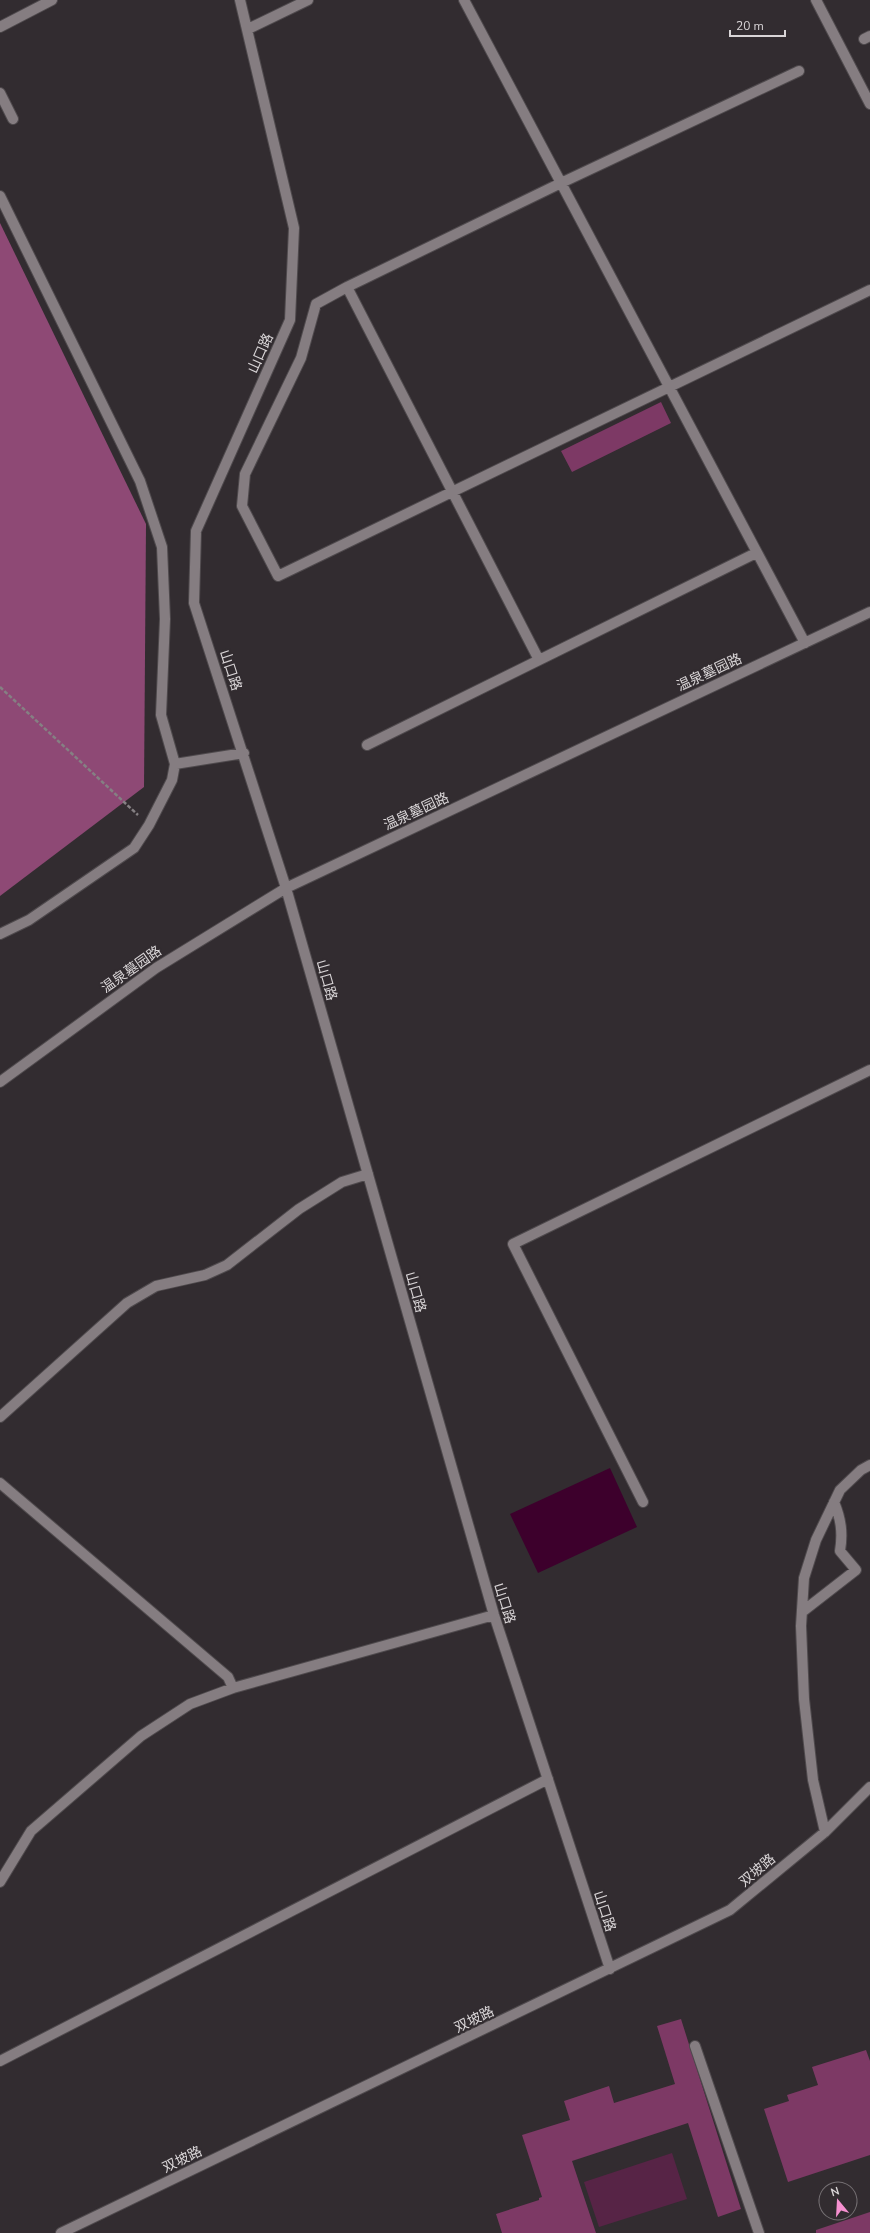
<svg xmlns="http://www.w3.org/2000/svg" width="870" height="2233" font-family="'Nunito Sans','Noto Sans SC',sans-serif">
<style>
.green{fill:#572446}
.forest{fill:#8e4975}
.water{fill:#3d002c}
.building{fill:#7d3965}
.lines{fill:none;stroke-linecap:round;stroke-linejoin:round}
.minor-casing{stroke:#4f4a4d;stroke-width:12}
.path{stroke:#858083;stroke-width:2.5;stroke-dasharray:4 2;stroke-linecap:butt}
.minor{stroke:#857d81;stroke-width:10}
.labels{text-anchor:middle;stroke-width:4;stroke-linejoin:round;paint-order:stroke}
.street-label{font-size:14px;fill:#d9d5d7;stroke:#322c30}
</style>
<rect width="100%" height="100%" fill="#322c30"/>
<path class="green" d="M672,2153L687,2199L599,2227L584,2182Z"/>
<path class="forest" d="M0,223L146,524L144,787L0,896Z"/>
<path class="water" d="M610,1468L637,1527L538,1573L510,1514Z"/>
<path class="building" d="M661,402L671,423L572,472L561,451Z
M681,2019L741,2209L718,2217L688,2123L572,2161L596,2233H502L496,2214L539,2200V2198L542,2197L522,2135L570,2120L564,2101L609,2086L614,2103L675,2084L657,2026Z
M866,2050L870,2061V2155L788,2182L764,2109L789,2101L787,2095L818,2085L812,2067Z
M870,2212V2233H816V2230Z"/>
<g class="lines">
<g class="minor-casing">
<path id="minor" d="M240,0L294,228L290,320L196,531L194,603L286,888L494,1615L610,1969
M464,0L805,643
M816,0L870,104
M0,27L52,0
M248,29L308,0
M864,39L870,36
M799,71L561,183L347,287L316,304L301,358L245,474L242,506L278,576L870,290
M0,93L13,119
M0,196L140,481L162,547L165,619L161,715L175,764L172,780L149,825L134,848L29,920L0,934
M347,287L539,660
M367,745L756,553
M175,764L244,753
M0,1082L156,968L286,888L870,612
M0,1417L127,1303L156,1286L205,1275L227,1265L299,1209L342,1182L368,1174
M0,1483L228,1677L233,1688
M643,1502L513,1244L870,1070
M802,1612L856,1570L840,1551C843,1533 841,1519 834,1502
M825,1832L813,1780L804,1699L801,1626L804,1578L816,1540L840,1490L861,1470L870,1465
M0,1882L31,1831L141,1736L190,1704L233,1688L494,1615
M695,2046L759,2233
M0,2061L548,1779
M61,2233L730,1910L825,1832L870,1787"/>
</g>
<path class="path" d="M0,687L138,815"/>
<use href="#minor" class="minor"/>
</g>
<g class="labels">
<g class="street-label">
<text transform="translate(260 353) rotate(-66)" y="5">山口路</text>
<text transform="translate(231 670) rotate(72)" y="5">山口路</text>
<text transform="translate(709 672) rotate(-25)" y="5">温泉墓园路</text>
<text transform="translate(416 811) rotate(-25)" y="5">温泉墓园路</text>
<text transform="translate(131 969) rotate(-35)" y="5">温泉墓园路</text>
<text transform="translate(327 980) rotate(74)" y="5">山口路</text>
<text transform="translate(416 1292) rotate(74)" y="5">山口路</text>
<text transform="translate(505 1603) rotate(73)" y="5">山口路</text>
<text transform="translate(757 1870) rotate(-40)" y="5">双坡路</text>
<text transform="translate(605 1911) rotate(72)" y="5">山口路</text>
<text transform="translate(474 2019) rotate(-26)" y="5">双坡路</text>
<text transform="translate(182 2159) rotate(-26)" y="5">双坡路</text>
</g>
</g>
<g transform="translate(838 2201) rotate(342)"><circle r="19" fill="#322c30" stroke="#757073"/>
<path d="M0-3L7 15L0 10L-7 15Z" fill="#f690d0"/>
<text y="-6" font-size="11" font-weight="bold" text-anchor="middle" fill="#d9d5d7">N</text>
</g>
<path d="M730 30v6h55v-6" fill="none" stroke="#d9d5d7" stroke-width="2"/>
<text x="736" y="30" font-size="12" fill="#d9d5d7" stroke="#322c30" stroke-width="3" paint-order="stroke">20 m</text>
</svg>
